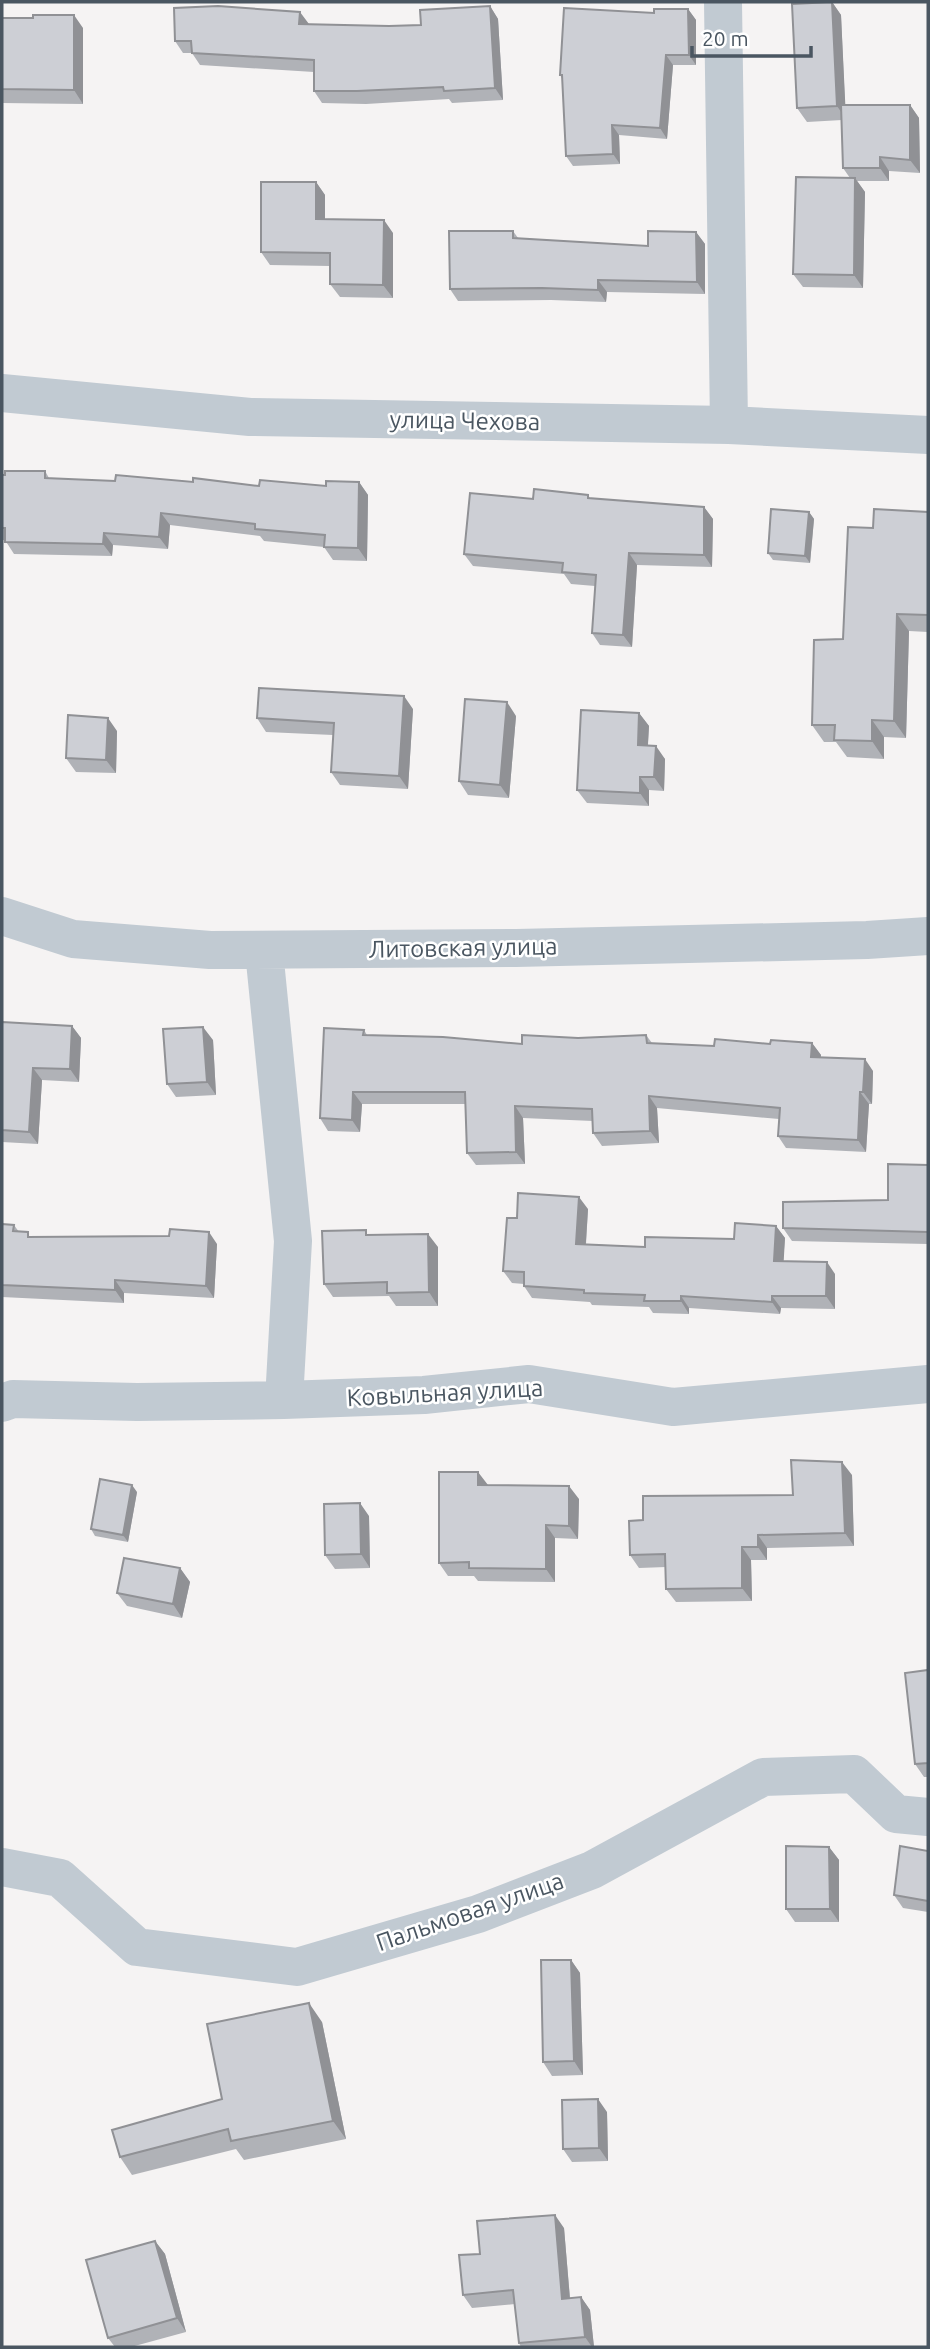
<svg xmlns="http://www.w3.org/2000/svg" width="930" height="2349" font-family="Ubuntu,sans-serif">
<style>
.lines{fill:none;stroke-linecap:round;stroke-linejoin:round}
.minor{stroke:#c1cad2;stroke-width:38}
.wall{fill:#b0b2b7}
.shaded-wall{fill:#909195}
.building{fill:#cdcfd5;stroke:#909195;stroke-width:2}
.labels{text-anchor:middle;stroke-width:5;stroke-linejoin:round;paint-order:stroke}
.street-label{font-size:24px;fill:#4a5661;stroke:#fff}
</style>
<rect width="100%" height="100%" fill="#f5f3f3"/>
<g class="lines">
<path class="minor" d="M723,2L729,425
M2,393L250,417L729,425L928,435
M2,916L73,939L210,950L516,948L867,940L928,936
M264,951L293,1241L284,1400
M2,1403L13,1399L137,1402L284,1400L424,1395L529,1384L673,1407L928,1384
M2,1867L60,1878L137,1947L297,1967L478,1914L592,1870L763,1777L854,1774L896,1814L928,1817"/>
</g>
<path class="wall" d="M832,2L841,15L845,105H910L919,118L920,173L889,171V181H857L865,192L863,288L803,287L793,274L850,178L843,168L842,120L807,122L797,108Z
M490,6L498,19L503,100L452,103L449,99L366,104L322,103L314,91V72L200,65L192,53H183L175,41L308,25H421Z
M688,9L696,20V65H673L667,139L619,135L620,164L573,166L566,156L562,78L560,75L654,13Z
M2,18H33L83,28V104L2,103Z
M316,182L325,195V219L393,233V298L340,297L330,284V266L270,265L261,252Z
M513,231L518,238L648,246L696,232L705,244V294L607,292L606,302L551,300L458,301L450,289Z
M45,471L49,478L115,481L193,482L259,486H326L359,482L368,495L367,561L333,560L324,547L264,541L260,536L170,525L168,549L113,545L112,556L14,554L5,540H2V475Z
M588,495L590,498L704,507L713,519L712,567L637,565L632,647L600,645L592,633L595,586L571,584L564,574L473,566L464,554L533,499Z
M809,512L814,519L810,563L773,560L768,553Z
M928,512V632L909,631L906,738L884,737V759L847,757L836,742H824L812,725L843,639L873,528Z
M413,709L408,789L340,785L331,772L333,735L266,732L257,718Z
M639,713L649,726L648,745L665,759L664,791L649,790V806L587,803L577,790Z
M516,716L509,798L468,795L459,781Z
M117,731L116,773L76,772L66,758Z
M2,1022L72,1026L81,1038L79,1082L42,1080L38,1144L2,1142Z
M364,1030L367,1035L522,1044L578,1038L646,1035L652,1043L714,1046L812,1043L821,1055L820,1057L873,1071L872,1104H869L866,1152L786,1148L778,1136L779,1119L657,1108L659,1143L602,1146L593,1133V1121L523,1118L525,1164L476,1165L467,1153L466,1104H362L360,1132L328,1131L320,1118Z
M213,1040L216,1095L176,1097L167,1084Z
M928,1165V1244L792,1241L783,1228L888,1200Z
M588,1209L586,1244L645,1247L734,1239L776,1226L785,1238L783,1261L835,1274V1309L781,1308L780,1314L689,1308V1314L653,1313L649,1307L592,1305L590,1302L532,1298L524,1286V1284L512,1283L503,1271L517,1218Z
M2,1224L14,1225L19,1232L31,1237L217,1244L214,1298L124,1293V1303L2,1297Z
M369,1235L438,1247V1306H396L389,1296L333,1297L324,1284Z
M852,1475L854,1546L767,1548V1560H751L752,1601L676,1602L666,1589V1567L639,1568L630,1555L643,1520L793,1495Z
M487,1485L579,1499L578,1539L555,1538V1582L478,1581L474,1576H448L439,1563Z
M137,1492L128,1542L95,1536L91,1529Z
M369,1516L370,1568L335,1569L325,1555Z
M180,1568L190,1582L182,1618L127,1606L117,1593Z
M928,1670V1777H924L915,1764Z
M829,1847L839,1860V1922H795L786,1909Z
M928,1851V1912L903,1908L894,1895Z
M571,1960L580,1973L583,2075L552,2076L543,2062Z
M322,2022L346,2139L244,2160L236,2149L132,2175L120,2157L222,2099Z
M607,2112L608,2161L572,2162L563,2149Z
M564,2228L570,2298L581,2297L590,2310L594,2347H521L519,2343L515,2304L472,2308L463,2295L480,2254Z
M155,2241L165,2254L186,2332L131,2347H115L108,2338Z"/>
<path class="shaded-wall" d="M832,2L841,15L846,119L837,106Z
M490,6L498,19L503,100L495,88Z
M688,9L696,20V65L689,55Z
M300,12L309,24L308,37L299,24Z
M74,15L83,28V104L74,90Z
M666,55L673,65L667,139L660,128Z
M910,105L919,118L920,173L910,160Z
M612,125L619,135L620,164L613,154Z
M880,157L889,171V181L880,168Z
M855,178L865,192L863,288L854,275Z
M316,182L325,195V233L316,219Z
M384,220L393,233V298L383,285Z
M696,232L705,244V294L697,282Z
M598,280L607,292L606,302L598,290Z
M359,482L368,495L367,561L358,548Z
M704,507L713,519L712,567L704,555Z
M809,512L814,519L810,563L805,556Z
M161,513L170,525L168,549L159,537Z
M104,533L113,545L112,556L103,544Z
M629,553L637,565L632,647L623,635Z
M897,614L909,631L906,738L894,721Z
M404,696L413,709L408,789L399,776Z
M507,702L516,716L509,798L500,785Z
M639,713L649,726L647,758L638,745Z
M108,718L117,731L116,773L106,760Z
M872,720L884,737V759L872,741Z
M656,746L665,759L664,791L654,777Z
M640,777L649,790V806L640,793Z
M72,1026L81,1038L79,1082L70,1069Z
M203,1027L213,1040L216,1095L207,1082Z
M812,1043L821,1055L820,1069L811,1057Z
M865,1059L873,1071L872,1104L863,1092Z
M33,1068L42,1080L38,1144L29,1132Z
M353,1092L362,1104L360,1132L352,1120Z
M860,1092L869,1104L866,1152L858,1140Z
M649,1096L657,1108L659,1143L650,1131Z
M515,1106L523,1118L525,1164L516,1152Z
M579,1197L588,1209L585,1256L576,1244Z
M776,1226L785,1238L783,1273L774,1261Z
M209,1232L217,1244L214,1298L206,1286Z
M428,1234L438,1247V1306L429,1292Z
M827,1262L835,1274V1309L826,1296Z
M115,1280L124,1293V1303L115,1290Z
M681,1296L689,1308V1314L681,1301Z
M772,1296L781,1308L780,1314L772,1302Z
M842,1462L852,1475L854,1546L845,1533Z
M478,1472L488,1485H478Z
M132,1485L137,1492L128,1542L123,1535Z
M569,1486L579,1499L578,1539L569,1526Z
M360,1503L369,1516L370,1568L361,1554Z
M546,1525L555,1538V1582L546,1569Z
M758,1535L767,1548V1560L758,1547Z
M742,1547L751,1560L752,1601L742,1588Z
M180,1568L190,1582L182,1618L173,1604Z
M829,1847L839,1860V1922L830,1909Z
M571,1960L580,1973L583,2075L574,2061Z
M309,2003L322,2022L346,2139L333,2121Z
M598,2099L607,2112L608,2161L599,2148Z
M555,2215L564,2228L571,2312L562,2299Z
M155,2241L165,2254L186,2332L177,2318Z
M581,2297L590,2310L594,2347H592L585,2337Z"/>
<path class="building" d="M832,2L837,106L797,108L792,4Z
M218,6L300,12L299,24L389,26L421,25L420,10L490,6L495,88L444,91L443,87L357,91H314V60L192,53L191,41H175L174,8Z
M564,8L654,13V9H688L689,55H666L660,128L612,125L613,154L566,156L562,75H560Z
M33,15H74V90L2,89V18H33Z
M841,105H910V160L880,157V168H843Z
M796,177L855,178L854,275L793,274Z
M261,182H316V219L384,220L383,285L330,284V253L261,252Z
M449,231H513V238L648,246V231L696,232L697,282L598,280V290L542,288L450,289Z
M5,471H45V478L115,481L116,475L193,482V478L259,486L260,480L326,486V481L359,482L358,548L324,547L325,535L255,529V524L161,513L159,537L104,533L103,544L5,542V528H2V475H5Z
M534,489L588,495V498L704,507V555L629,553L623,635L592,633L596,575L562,572L563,563L464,554L470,493L533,499Z
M771,509L809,512L805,556L768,553Z
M874,509L928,512V615L897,614L894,721L872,720V741L834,740L835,725H812L814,640L843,639L848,527L873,528Z
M259,688L404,696L399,776L331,772L334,723L257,718Z
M465,699L507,702L500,785L459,781Z
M581,710L639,713L638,745L656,746L654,777H640V793L577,790Z
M68,715L108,718L106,760L66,758Z
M2,1022L72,1026L70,1069L33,1068L29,1132L2,1130Z
M203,1027L207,1082L167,1084L163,1029Z
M324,1028L364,1030L363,1035L443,1037L522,1044V1035L578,1038L646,1035L647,1043L714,1046L715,1039L770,1044L771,1040L812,1043L811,1057L865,1059L863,1092H860L858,1140L778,1136L780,1108L649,1096L650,1131L593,1133L592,1109L515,1106L516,1152L467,1153L465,1092H353L352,1120L320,1118Z
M888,1164L928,1165V1232L783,1228V1202L888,1200Z
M518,1193L579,1197L576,1244L645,1247V1237L734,1239L735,1223L776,1226L774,1261L827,1262L826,1296H772V1302L681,1296V1301H644L645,1295L584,1293V1290L524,1286V1272L503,1271L507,1218H517Z
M2,1224L14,1225L13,1231L28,1232V1237L169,1236L170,1229L209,1232L206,1286L115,1280V1290L2,1285Z
M366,1230V1235L428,1234L429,1292L387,1293V1282L324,1284L322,1231Z
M791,1460L842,1462L845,1533L758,1535V1547H742V1588L666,1589L665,1554L630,1555L629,1521L643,1520V1496L793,1495Z
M439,1472H478V1485L569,1486V1526L546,1525V1569L469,1568V1562L439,1563Z
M100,1479L132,1485L123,1535L91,1529Z
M360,1503L361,1554L325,1555L324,1504Z
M124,1558L180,1568L173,1604L117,1593Z
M928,1670V1763L915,1764L905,1673Z
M786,1846L829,1847L830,1909H786Z
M900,1846L928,1851V1901L894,1895Z
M541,1960H571L574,2061L543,2062Z
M309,2003L333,2121L231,2141L228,2129L120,2157L112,2130L222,2099L207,2024Z
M598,2099L599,2148L563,2149L562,2100Z
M555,2215L562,2299L581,2297L585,2337L519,2343L513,2290L463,2295L459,2255L480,2254L477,2221Z
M155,2241L177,2318L108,2338L86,2260Z"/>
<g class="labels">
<g class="street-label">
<text transform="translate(465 421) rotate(1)" y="8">улица Чехова</text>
<text transform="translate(463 948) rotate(-1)" y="8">Литовская улица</text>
<text transform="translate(445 1393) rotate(-3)" y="8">Ковыльная улица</text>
<text transform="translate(470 1912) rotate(-19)" y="8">Пальмовая улица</text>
</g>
</g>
<rect width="930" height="2349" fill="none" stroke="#4a5661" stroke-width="7"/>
<path d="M692 46v10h119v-10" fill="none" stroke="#4a5661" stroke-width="3.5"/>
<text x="702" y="46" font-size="21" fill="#4a5661" stroke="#ffffff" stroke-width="5" paint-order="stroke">20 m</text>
</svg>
